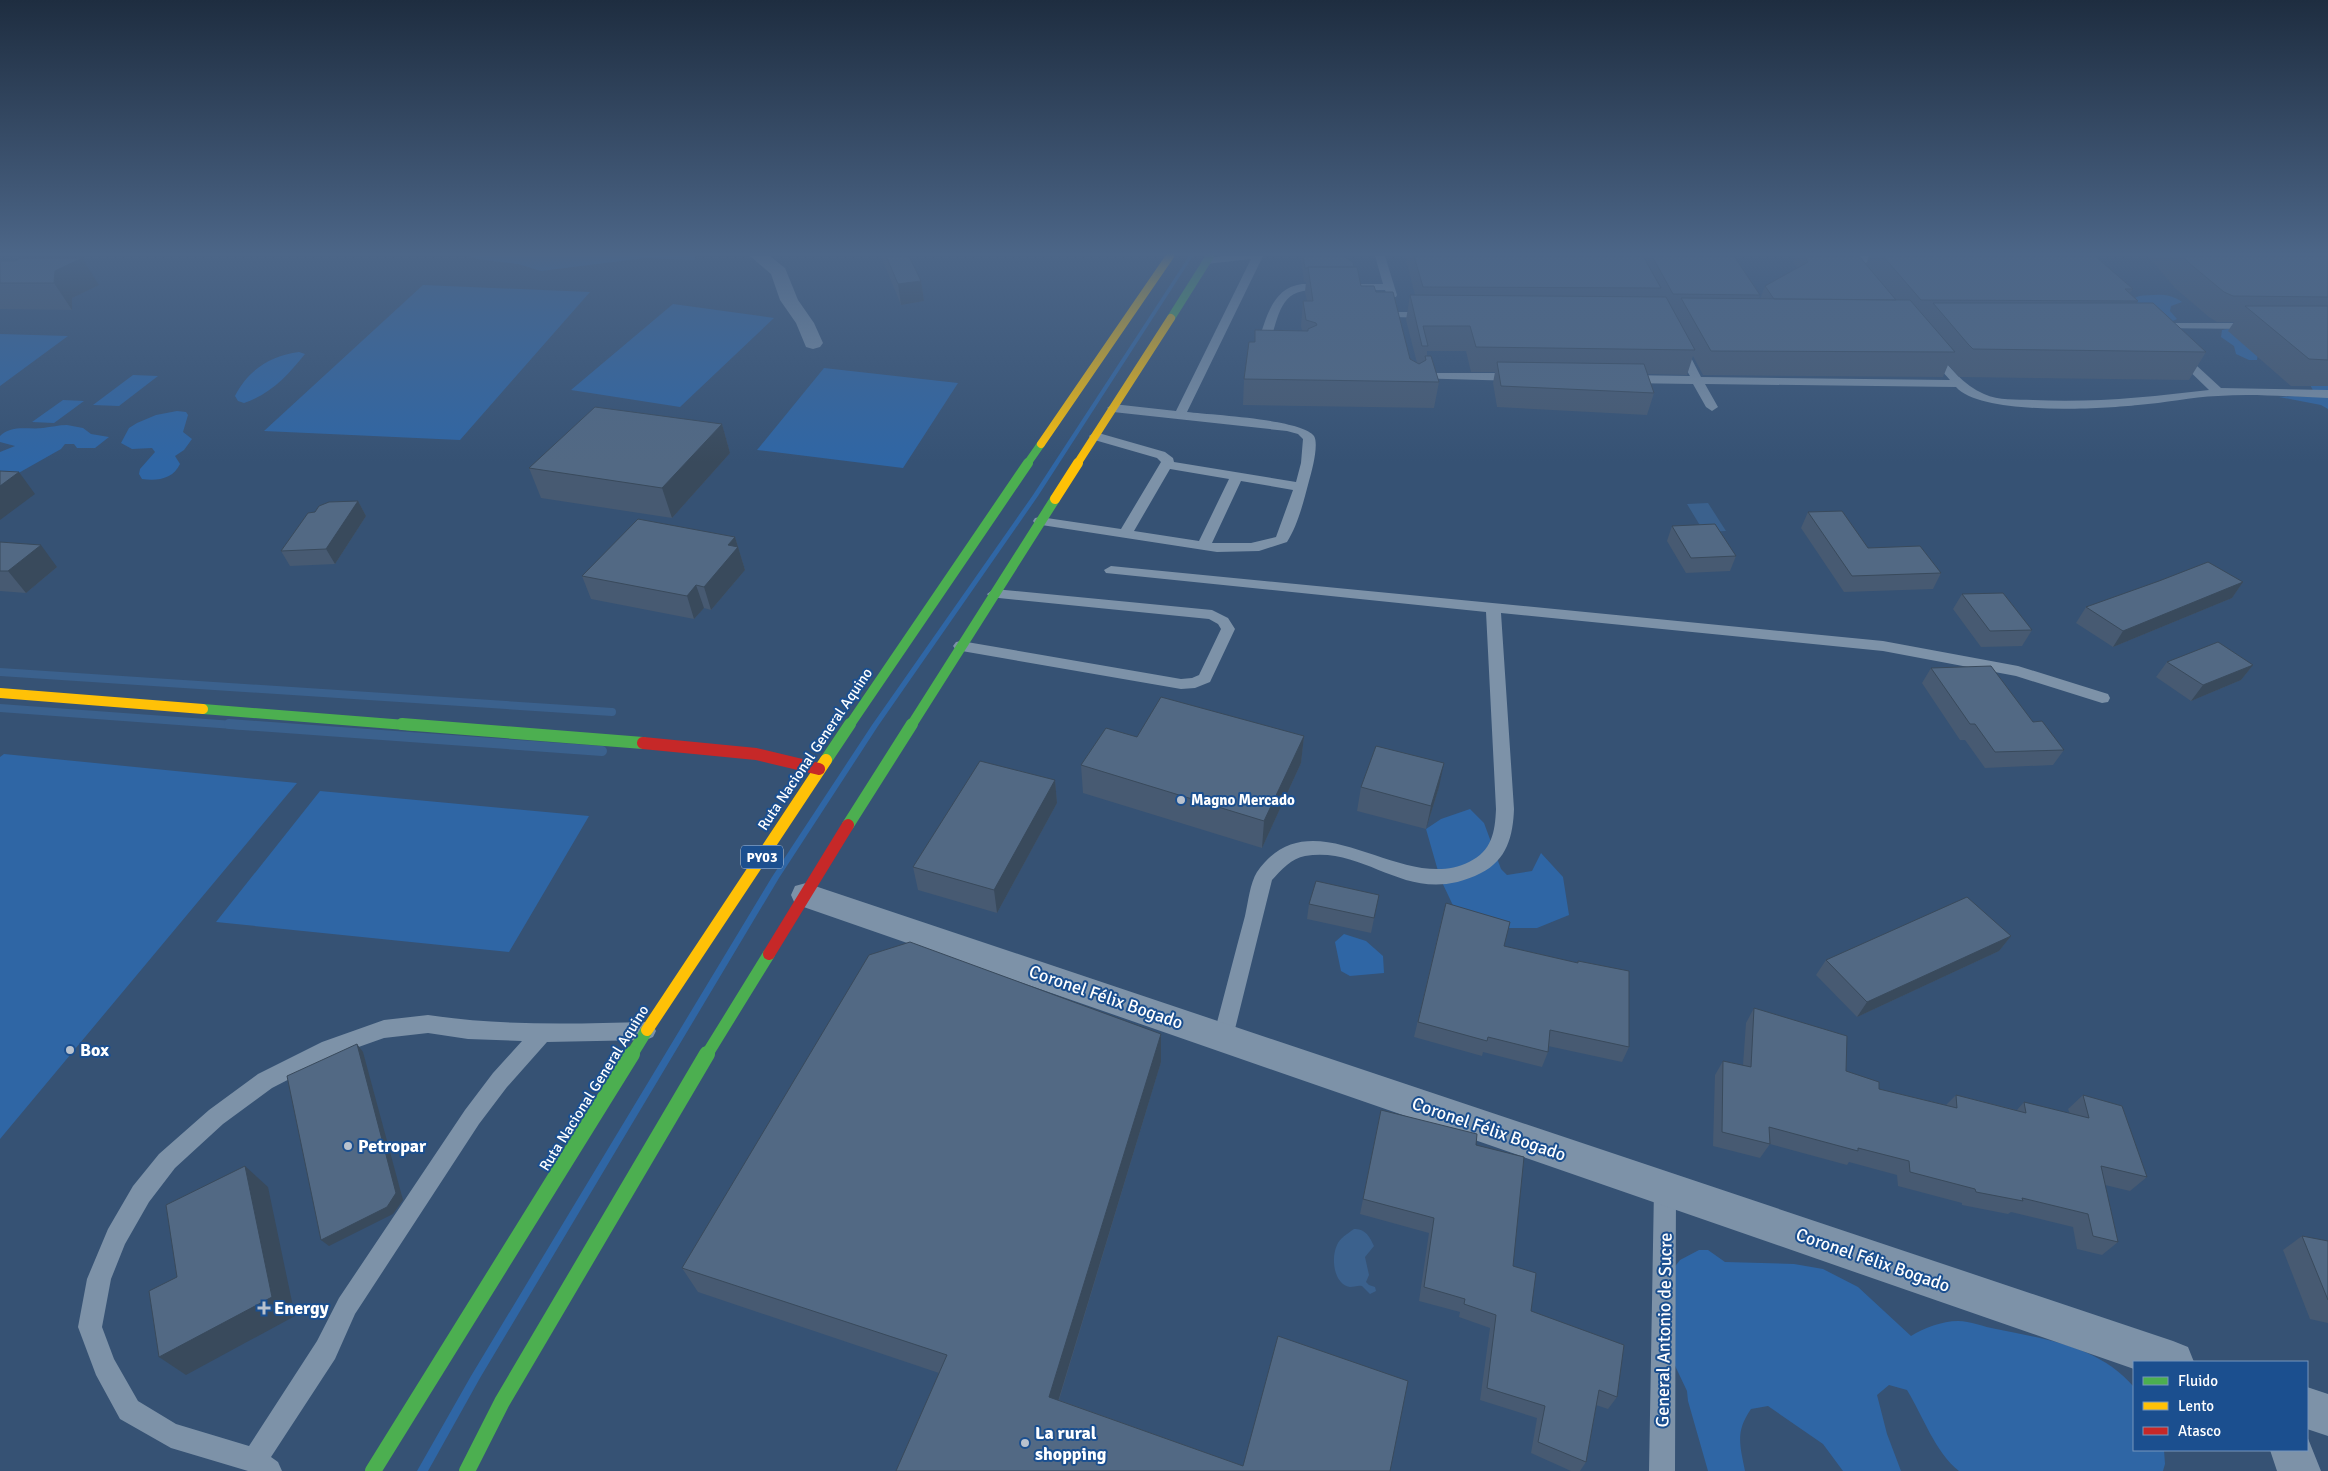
<svg xmlns="http://www.w3.org/2000/svg" width="2328" height="1471" font-family="Signika,sans-serif">
<style>
.green{fill:#2f66a5}
.water{fill:#3b618d}
.lines{fill:none;stroke-linecap:round;stroke-linejoin:round}
.stream-far1{stroke:#3b618d;stroke-width:8}
.stream{stroke:#3b618d;stroke-width:10}
.lane{fill:#7d92a8;fill-rule:evenodd}
.street{fill:#7d92a8;fill-rule:evenodd}
.fast-far3{stroke:#4caf50;stroke-width:8}
.fast-far2{stroke:#4caf50;stroke-width:10}
.fast-far1{stroke:#4caf50;stroke-width:12}
.fast{stroke:#4caf50;stroke-width:16}
.slow-far2{stroke:#ffc107;stroke-width:8}
.slow-far1{stroke:#ffc107;stroke-width:10}
.slow{stroke:#ffc107;stroke-width:12}
.jam{stroke:#c62828;stroke-width:12}
.wall{fill:#475a72}
.shaded-wall{fill:#394a5c}
.building{fill:#526984;stroke:#394a5c}
.poi-dot{fill:#b9c2ce;stroke:#1b4f8f;stroke-width:2}
.labels{text-anchor:middle;dominant-baseline:central;stroke-width:4;stroke-linejoin:round;paint-order:stroke}
.shield{fill:#1b4f8f;stroke:#bbcadd;stroke-width:1}
.shield-label{font-size:14px;font-weight:bold;fill:#fff}
.street-label{font-size:15px;fill:#fff;stroke:#1b4f8f}
.poi-label{font-size:15px;font-weight:bold;fill:#fff;stroke:#1b4f8f;text-anchor:start}
.near-street-label{font-size:18px;fill:#fff;stroke:#1b4f8f}
.near-poi-label{font-size:18px;font-weight:bold;fill:#fff;stroke:#1b4f8f;text-anchor:start}
</style>
<rect width="100%" height="100%" fill="#365274"/>
<!-- green -->
<path class="green" d="M 470,256 L 695,256 L 695,260 L 645,258 L 541,271 L 518,264 L 477,259 Z
M 1189,256 L 1193,256 L 1038,496 L 878,726 L 779,878 L 480,1378 L 428,1471 L 417,1471 L 471,1376 L 772,877 L 872,725 L 1033,495 Z
M 423,285 L 590,292 L 460,440 L 264,431 Z
M 2139,296 C 2154,295 2169,292 2182,302 L 2171,306 L 2170,311 L 2177,319 L 2168,323 L 2120,305 Z
M 673,304 L 774,318 L 680,407 L 571,390 Z
M 2233,328 L 2258,353 L 2257,360 L 2249,360 L 2236,354 L 2234,346 L 2221,337 L 2222,330 Z
M 0,334 L 68,336 L 0,386 Z
M 299,352 L 305,354 C 288,375 271,394 244,403 L 238,401 L 235,396 C 248,370 270,356 299,352 Z
M 824,368 L 958,383 L 903,468 L 757,450 Z
M 133,375 L 158,376 L 119,406 L 93,405 Z
M 2306,378 L 2328,379 L 2328,409 L 2321,405 L 2279,397 L 2295,396 L 2307,397 L 2314,392 Z
M 63,400 L 84,401 L 54,423 L 32,422 Z
M 177,411 L 186,412 L 188,415 L 183,432 L 192,439 L 184,450 L 175,456 L 180,464 C 173,479 158,481 142,479 L 139,474 L 140,469 L 155,452 L 152,448 L 132,449 L 121,443 L 129,428 L 137,423 L 156,415 Z
M 67,425 L 83,428 L 91,434 L 109,437 L 95,448 L 77,448 L 74,444 L 65,444 L 61,449 L 15,475 L 0,472 L 0,452 L 15,446 L 0,442 L 0,436 C 12,424 28,430 43,428 C 51,427 59,425 67,425 Z
M 4,754 L 297,783 L 0,1139 L 0,757 Z
M 320,791 L 589,816 L 509,952 L 216,922 Z
M 1470,809 L 1484,823 L 1501,869 L 1507,875 L 1532,871 L 1541,853 L 1563,877 L 1569,915 L 1537,928 L 1497,928 L 1458,916 L 1440,878 L 1426,829 L 1441,819 Z
M 1344,934 L 1366,941 L 1383,956 L 1384,973 L 1350,976 L 1341,971 L 1335,942 Z
M 1699,1250 L 1708,1250 L 1725,1262 L 1794,1264 L 1823,1269 L 1858,1287 L 1911,1336 C 1924,1328 1942,1321 1958,1321 C 1970,1321 1984,1327 1996,1329 C 2045,1339 2099,1346 2134,1387 L 2134,1450 L 2164,1450 L 2165,1464 L 2163,1471 L 1959,1471 C 1935,1452 1923,1416 1907,1390 L 1889,1385 L 1877,1395 L 1887,1434 L 1901,1471 L 1843,1471 L 1823,1444 L 1768,1406 L 1751,1409 C 1735,1432 1740,1445 1745,1471 L 1708,1471 L 1688,1401 L 1687,1391 L 1669,1353 L 1666,1278 L 1680,1260 Z"/>
<!-- water -->
<path class="water" d="M 1708,503 L 1726,531 L 1704,532 L 1687,504 Z
M 1354,1229 C 1365,1228 1370,1237 1374,1246 L 1365,1257 L 1369,1275 L 1366,1282 L 1369,1285 L 1375,1287 L 1376,1291 L 1370,1294 L 1362,1286 C 1358,1285 1354,1287 1350,1287 C 1333,1284 1331,1257 1337,1245 C 1340,1238 1347,1234 1354,1229 Z"/>
<g class="lines">
<!-- stream-far1 -->
<path class="stream-far1" d="M 0,672 L 612,712
M 0,708 L 247,726"/>
<!-- stream -->
<path class="stream" d="M 229,724 L 602,751"/>
<!-- lane -->
<path class="lane" d="M 1225,256 L 1263,256 L 1187,412 C 1211,415 1302,419 1314,436 C 1319,444 1312,471 1309,481 C 1304,500 1298,525 1287,542 L 1259,551 L 1217,552 L 1035,524 L 1033,521 L 1035,518 L 1040,517 L 1121,529 L 1161,462 L 1157,458 L 1091,439 L 1089,436 L 1095,432 L 1165,452 L 1173,458 L 1174,462 L 1296,482 L 1301,463 L 1303,439 L 1298,434 L 1287,431 L 1113,412 L 1107,408 L 1113,404 L 1176,411 L 1251,259 L 1206,264 L 1201,261 L 1206,258 ZM 1170,469 L 1229,479 L 1199,541 L 1134,531 ZM 1241,481 L 1293,490 L 1276,537 L 1251,543 L 1212,543 Z
M 1375,256 L 1385,256 L 1397,295 L 1396,297 L 1388,297 L 1385,290 L 1354,290 L 1349,287 L 1354,284 L 1383,284 Z
M 1834,256 L 1878,256 C 1868,267 1844,266 1834,256 Z
M 1302,284 L 1327,284 L 1332,287 C 1327,292 1320,290 1313,290 C 1280,290 1279,315 1270,342 L 1275,349 L 1273,351 L 1265,351 L 1258,342 C 1267,317 1272,288 1302,284 Z
M 1398,312 L 1428,312 L 1433,315 L 1428,318 L 1394,317 L 1394,313 Z
M 2157,323 L 2252,323 L 2258,326 L 2252,329 L 2153,328 L 2151,326 Z
M 1680,345 L 1686,348 L 1701,377 L 1950,380 L 1926,353 L 1932,350 L 1936,351 C 1950,367 1963,385 1984,394 C 1999,401 2016,399 2033,400 C 2092,403 2150,397 2209,390 L 2176,358 L 2174,356 L 2180,353 L 2184,354 L 2221,388 L 2328,390 L 2328,398 C 2292,397 2254,393 2218,396 C 2191,397 2165,403 2138,405 C 2100,409 1982,416 1956,387 L 1705,384 L 1718,407 L 1712,411 L 1706,407 L 1693,384 L 1626,383 L 1620,379 L 1626,375 L 1690,376 L 1674,348 Z
M 1416,373 L 1517,373 L 1523,377 L 1517,381 L 1412,378 L 1410,376 L 1412,374 Z
M 1111,566 L 1883,641 L 2018,666 L 2108,694 L 2110,698 L 2108,702 L 2102,703 L 2016,676 L 1883,651 L 1501,613 L 1514,809 C 1513,836 1507,860 1481,873 C 1408,910 1369,845 1305,856 C 1292,858 1281,870 1272,880 L 1233,1037 L 1230,1043 L 1223,1046 L 1216,1043 L 1213,1037 C 1224,997 1234,956 1245,916 C 1248,903 1250,883 1257,872 C 1313,792 1401,896 1469,862 C 1492,851 1495,832 1496,809 L 1486,612 L 1106,573 L 1104,570 Z
M 994,589 L 1212,610 L 1228,618 L 1235,629 L 1210,682 L 1195,688 L 1181,689 L 956,650 L 953,646 L 956,642 L 961,641 L 1181,679 L 1192,678 L 1199,675 L 1221,629 L 1218,624 L 1209,619 L 989,597 L 987,594 Z
M 428,1015 C 500,1026 573,1024 646,1022 L 653,1025 L 656,1031 L 653,1037 L 646,1040 L 547,1042 L 507,1087 L 479,1124 L 355,1314 L 335,1359 L 271,1457 L 278,1462 L 282,1471 L 248,1471 L 171,1448 L 120,1419 L 96,1375 L 78,1327 L 87,1279 L 108,1229 L 133,1186 L 159,1154 L 209,1110 L 258,1074 L 322,1042 L 384,1020 ZM 428,1033 L 468,1039 L 522,1041 L 493,1073 L 465,1110 L 339,1298 L 317,1341 L 249,1446 L 176,1424 L 138,1401 L 114,1359 L 102,1327 L 111,1279 L 125,1244 L 149,1202 L 175,1168 L 223,1124 L 272,1088 L 336,1055 L 384,1038 Z
M 1665,1178 L 1673,1182 L 1676,1189 L 1675,1471 L 1649,1471 L 1654,1189 L 1657,1182 Z"/>
<!-- street -->
<path class="street" d="M 750,256 L 770,256 L 785,268 L 798,300 L 814,323 L 823,343 L 820,347 L 813,349 L 806,347 L 796,323 L 780,300 L 771,274 Z
M 806,883 L 2173,1341 L 2188,1347 L 2194,1362 L 2134,1362 L 2134,1369 L 795,904 L 791,895 L 795,886 Z
M 2307,1387 L 2328,1394 L 2328,1436 L 2307,1429 Z
M 2307,1436 L 2321,1471 L 2277,1471 L 2270,1450 L 2307,1450 Z"/>
<!-- fast-far3 -->
<path class="fast-far3" d="M 1171,318 L 1210,256
M 1027,464 L 1041,444"/>
<!-- fast-far2 -->
<path class="fast-far2" d="M 203,709 L 418,726
M 849,726 L 1028,463
M 911,726 L 1055,499"/>
<!-- fast-far1 -->
<path class="fast-far1" d="M 402,724 L 643,743
M 826,760 L 850,724
M 848,825 L 912,724
M 631,1056 L 647,1030
M 706,1056 L 769,954"/>
<!-- fast -->
<path class="fast" d="M 373,1471 L 632,1054
M 467,1471 L 502,1402 L 707,1054"/>
<!-- slow-far2 -->
<path class="slow-far2" d="M 1041,444 L 1170,256
M 1077,464 L 1171,318"/>
<!-- slow-far1 -->
<path class="slow-far1" d="M 1055,499 L 1078,463
M 0,693 L 203,709"/>
<!-- slow -->
<path class="slow" d="M 647,1030 L 826,760"/>
<!-- jam -->
<path class="jam" d="M 643,743 L 756,754 L 819,769
M 769,954 L 848,825"/>
</g>
<!-- wall -->
<path class="wall" d="M 881,256 L 909,256 L 921,281 L 924,301 L 901,305 Z
M 1301,256 L 1343,256 L 1354,267 L 1361,286 L 1376,292 L 1410,359 L 1417,363 L 1406,320 L 1410,295 L 1415,295 L 1405,256 L 1643,256 L 1643,257 L 1643,256 L 1734,256 L 1760,295 L 1759,299 L 1760,299 L 1765,286 L 1797,268 L 1793,262 L 1796,256 L 1859,256 L 1866,264 L 1869,256 L 2095,256 L 2133,289 L 2130,293 L 2138,301 L 2137,303 L 2206,352 L 2189,380 L 1959,377 L 1948,365 L 1943,377 L 1703,375 L 1693,356 L 1687,375 L 1647,374 L 1654,393 L 1647,415 L 1497,407 L 1493,383 L 1495,372 L 1471,372 L 1466,351 L 1427,351 L 1427,356 L 1439,382 L 1434,408 L 1243,405 L 1244,379 L 1255,342 L 1302,331 L 1301,326 L 1303,301 L 1307,301 L 1305,292 L 1306,282 L 1304,282 L 1301,260 Z
M 2148,256 L 2328,256 L 2328,386 L 2291,386 L 2228,331 L 2234,322 L 2217,322 L 2209,317 L 2175,288 Z
M 0,261 L 99,285 L 72,298 L 72,310 L 0,309 Z
M 722,424 L 730,453 L 672,518 L 541,498 L 529,468 Z
M 358,501 L 366,516 L 335,564 L 290,566 L 281,551 L 315,512 Z
M 1808,512 L 1868,548 L 1941,573 L 1933,589 L 1844,592 L 1801,528 Z
M 1672,526 L 1736,556 L 1730,571 L 1686,573 L 1667,541 Z
M 735,537 L 745,570 L 711,610 L 704,608 L 694,619 L 591,599 L 582,576 Z
M 0,542 L 57,567 L 26,593 L 0,591 Z
M 2243,582 L 2232,598 L 2113,647 L 2076,623 L 2086,607 Z
M 1962,594 L 2032,630 L 2022,646 L 1981,647 L 1953,609 Z
M 2167,662 L 2253,665 L 2241,680 L 2191,701 L 2156,677 Z
M 1931,668 L 2033,722 L 2064,750 L 2053,765 L 1985,768 L 1965,740 L 1960,740 L 1922,683 Z
M 1304,736 L 1301,763 L 1262,848 L 1083,793 L 1081,765 L 1137,737 Z
M 1055,780 L 1057,803 L 997,913 L 918,890 L 913,867 Z
M 1361,787 L 1439,787 L 1426,829 L 1357,811 Z
M 1379,895 L 1371,933 L 1307,919 L 1309,904 Z
M 1442,918 L 1504,946 L 1577,963 L 1578,961 L 1629,1047 L 1622,1062 L 1548,1046 L 1548,1052 L 1542,1067 L 1483,1052 L 1482,1056 L 1414,1037 Z
M 2011,936 L 1999,951 L 1857,1017 L 1816,975 L 1826,960 Z
M 1754,1008 L 1846,1071 L 1879,1089 L 1946,1105 L 1956,1095 L 2017,1110 L 2024,1102 L 2070,1114 L 2068,1109 L 2083,1095 L 2147,1177 L 2130,1191 L 2105,1185 L 2118,1242 L 2102,1255 L 2077,1249 L 2073,1227 L 2011,1212 L 2008,1214 L 1962,1205 L 1962,1203 L 1898,1186 L 1897,1175 L 1849,1162 L 1847,1165 L 1770,1144 L 1760,1158 L 1713,1146 L 1715,1075 L 1723,1061 L 1743,1065 L 1746,1023 Z
M 1161,1034 L 1161,1062 L 1059,1400 L 1243,1466 L 1390,1471 L 896,1471 L 939,1373 L 698,1292 L 682,1268 Z
M 1381,1110 L 1476,1145 L 1513,1266 L 1531,1311 L 1617,1397 L 1608,1409 L 1596,1405 L 1586,1462 L 1580,1471 L 1571,1471 L 1531,1453 L 1537,1418 L 1480,1400 L 1490,1328 L 1459,1317 L 1460,1312 L 1419,1301 L 1429,1233 L 1360,1214 Z
M 2302,1236 L 2328,1241 L 2328,1323 L 2310,1319 L 2283,1250 Z"/>
<!-- shaded-wall -->
<path class="shaded-wall" d="M 82,258 L 99,285 L 72,298 L 72,310 L 54,283 L 55,271 Z
M 921,281 L 924,301 L 901,305 L 898,284 Z
M 722,424 L 730,453 L 672,518 L 662,488 Z
M 19,472 L 35,494 L 0,520 L 0,486 Z
M 358,501 L 366,516 L 335,564 L 326,549 Z
M 735,537 L 745,570 L 711,610 L 704,587 L 728,545 Z
M 41,545 L 57,567 L 26,593 L 8,571 Z
M 2243,582 L 2232,598 L 2113,647 L 2123,631 Z
M 696,585 L 704,608 L 694,619 L 687,596 Z
M 2253,665 L 2241,680 L 2191,701 L 2203,685 Z
M 1304,736 L 1301,763 L 1262,848 L 1264,821 Z
M 1444,763 L 1439,787 L 1426,829 L 1431,806 Z
M 1055,780 L 1057,803 L 997,913 L 994,890 Z
M 2011,936 L 1999,951 L 1857,1017 L 1867,1002 Z
M 1161,1034 L 1161,1062 L 1053,1418 L 1049,1397 Z
M 357,1044 L 363,1052 L 403,1200 L 393,1214 L 329,1246 L 321,1240 Z
M 245,1166 L 268,1187 L 295,1316 L 186,1375 L 159,1357 Z"/>
<!-- building -->
<path class="building" d="M 886,256 L 909,256 L 921,281 L 898,284 Z
M 1303,256 L 1343,256 L 1353,262 L 1354,267 L 1308,267 L 1308,268 L 1305,268 Z
M 1414,256 L 1643,256 L 1661,288 L 1423,287 Z
M 1652,256 L 1734,256 L 1760,295 L 1673,294 Z
M 1804,256 L 1859,256 L 1896,300 L 1774,299 L 1765,286 L 1808,262 Z
M 1883,256 L 2095,256 L 2133,289 L 2125,289 L 2138,301 L 1921,300 Z
M 2183,256 L 2328,256 L 2328,297 L 2233,296 L 2224,292 L 2189,263 Z
M 21,258 L 82,258 L 55,271 L 54,283 L 0,283 L 0,261 L 15,261 Z
M 1308,267 L 1357,267 L 1361,286 L 1374,286 L 1376,292 L 1393,292 L 1410,359 L 1419,364 L 1426,360 L 1425,356 L 1431,356 L 1439,382 L 1244,379 L 1249,342 L 1255,342 L 1255,330 L 1308,331 L 1308,329 L 1317,325 L 1316,323 L 1306,320 L 1303,301 L 1313,301 Z
M 1410,295 L 1666,297 L 1695,350 L 1476,347 L 1470,326 L 1423,326 L 1428,346 L 1422,346 Z
M 1681,298 L 1910,300 L 1955,352 L 1711,351 Z
M 1933,303 L 2153,303 L 2206,352 L 1973,349 L 1968,344 Z
M 2245,306 L 2328,306 L 2328,360 L 2309,359 Z
M 1497,362 L 1644,364 L 1654,393 L 1501,386 Z
M 595,407 L 722,424 L 662,488 L 529,468 Z
M 0,471 L 19,472 L 0,486 Z
M 358,501 L 326,549 L 281,551 L 308,513 L 315,512 L 319,506 L 329,502 Z
M 1842,511 L 1868,548 L 1920,546 L 1941,573 L 1852,576 L 1808,512 Z
M 638,519 L 735,537 L 728,545 L 738,547 L 704,587 L 696,585 L 687,596 L 582,576 Z
M 1715,524 L 1736,556 L 1691,558 L 1672,526 Z
M 0,542 L 41,545 L 8,571 L 0,571 Z
M 2208,562 L 2243,582 L 2123,631 L 2086,607 L 2159,581 Z
M 2003,593 L 2032,630 L 1990,631 L 1962,594 Z
M 2218,642 L 2253,665 L 2203,685 L 2167,662 Z
M 1991,666 L 2033,722 L 2042,721 L 2064,750 L 1995,752 L 1975,724 L 1970,724 L 1931,668 Z
M 1161,697 L 1304,736 L 1264,821 L 1081,765 L 1106,728 L 1137,737 Z
M 1376,746 L 1444,763 L 1431,806 L 1361,787 Z
M 980,761 L 1055,780 L 994,890 L 913,867 Z
M 1316,881 L 1379,895 L 1374,918 L 1309,904 Z
M 1967,897 L 2011,936 L 1867,1002 L 1826,960 Z
M 1446,903 L 1510,922 L 1504,946 L 1578,963 L 1578,961 L 1629,971 L 1629,1047 L 1550,1030 L 1548,1052 L 1488,1037 L 1487,1041 L 1418,1022 Z
M 910,942 L 1161,1034 L 1049,1397 L 1243,1466 L 1278,1336 L 1408,1381 L 1390,1471 L 896,1471 L 947,1355 L 682,1268 L 869,955 Z
M 1754,1008 L 1847,1036 L 1846,1071 L 1879,1082 L 1879,1089 L 1957,1108 L 1956,1095 L 2026,1113 L 2024,1102 L 2089,1118 L 2083,1095 L 2122,1106 L 2147,1177 L 2101,1166 L 2118,1242 L 2093,1236 L 2088,1214 L 2022,1198 L 2023,1201 L 1976,1192 L 1975,1189 L 1910,1172 L 1909,1161 L 1858,1148 L 1858,1151 L 1769,1127 L 1770,1144 L 1722,1132 L 1723,1061 L 1751,1067 Z
M 357,1044 L 396,1193 L 387,1207 L 321,1240 L 287,1076 Z
M 1381,1110 L 1477,1134 L 1476,1145 L 1524,1157 L 1513,1266 L 1536,1273 L 1531,1311 L 1624,1345 L 1617,1397 L 1599,1390 L 1586,1462 L 1538,1442 L 1545,1406 L 1487,1388 L 1496,1315 L 1464,1304 L 1465,1299 L 1424,1287 L 1434,1218 L 1363,1199 Z
M 245,1166 L 272,1297 L 159,1357 L 149,1291 L 177,1277 L 166,1205 Z
M 2302,1236 L 2328,1241 L 2328,1300 Z"/>
<!-- sky -->
<linearGradient id="sky" x2="0" y2="1"><stop stop-color="#1e2d40"/><stop offset="0.55" stop-color="#4c6688"/><stop offset="1" stop-color="#4c6688" stop-opacity="0"/></linearGradient>
<rect width="2328" height="462" fill="url(#sky)"/>
<!-- markers -->
<g class="poi-dot">
<circle cx="1181" cy="800" r="5"/>
<circle cx="70" cy="1050" r="5"/>
<circle cx="348" cy="1146" r="5"/>
<path d="M261.5 1300.5h5v5h5v5h-5v5h-5v-5h-5v-5h5z"/>
<circle cx="1025" cy="1443" r="5"/>
</g>
<g class="labels">
<!-- shield labels -->
<rect class="shield" x="741" y="845.5" width="42" height="23" rx="4"/>
<g class="shield-label">
<text x="762" y="857">PY03</text>
</g>
<!-- street labels -->
<g class="street-label">
<text transform="translate(815 749) rotate(-56)">Ruta Nacional General Aquino</text>
<text transform="translate(594 1088) rotate(-58)">Ruta Nacional General Aquino</text>
</g>
<!-- poi labels -->
<g class="poi-label">
<text x="1191" y="800">Magno Mercado</text>
</g>
<!-- near-street labels -->
<g class="near-street-label">
<text transform="translate(1106 997) rotate(19)">Coronel Félix Bogado</text>
<text transform="translate(1489 1129) rotate(19)">Coronel Félix Bogado</text>
<text transform="translate(1873 1260) rotate(19)">Coronel Félix Bogado</text>
<text transform="translate(1664 1330) rotate(-89)">General Antonio de Sucre</text>
</g>
<!-- near-poi labels -->
<g class="near-poi-label">
<text x="80" y="1050">Box</text>
<text x="358" y="1146">Petropar</text>
<text x="274" y="1308">Energy</text>
<text x="1035" y="1433">La rural<tspan x="1035" dy="21">shopping</tspan></text>
</g>
</g>
<!-- legend -->
<rect x="2133" y="1361" width="175" height="90" fill="#1b4f8f" stroke="#7695bc"/>
<rect x="2143" y="1377" width="25" height="8" fill="#4caf50" stroke="#7695bc"/>
<text x="2178" y="1386" font-size="15" fill="#ffffff">Fluido</text>
<rect x="2143" y="1402" width="25" height="8" fill="#ffc107" stroke="#7695bc"/>
<text x="2178" y="1411" font-size="15" fill="#ffffff">Lento</text>
<rect x="2143" y="1427" width="25" height="8" fill="#c62828" stroke="#7695bc"/>
<text x="2178" y="1436" font-size="15" fill="#ffffff">Atasco</text>
</svg>
